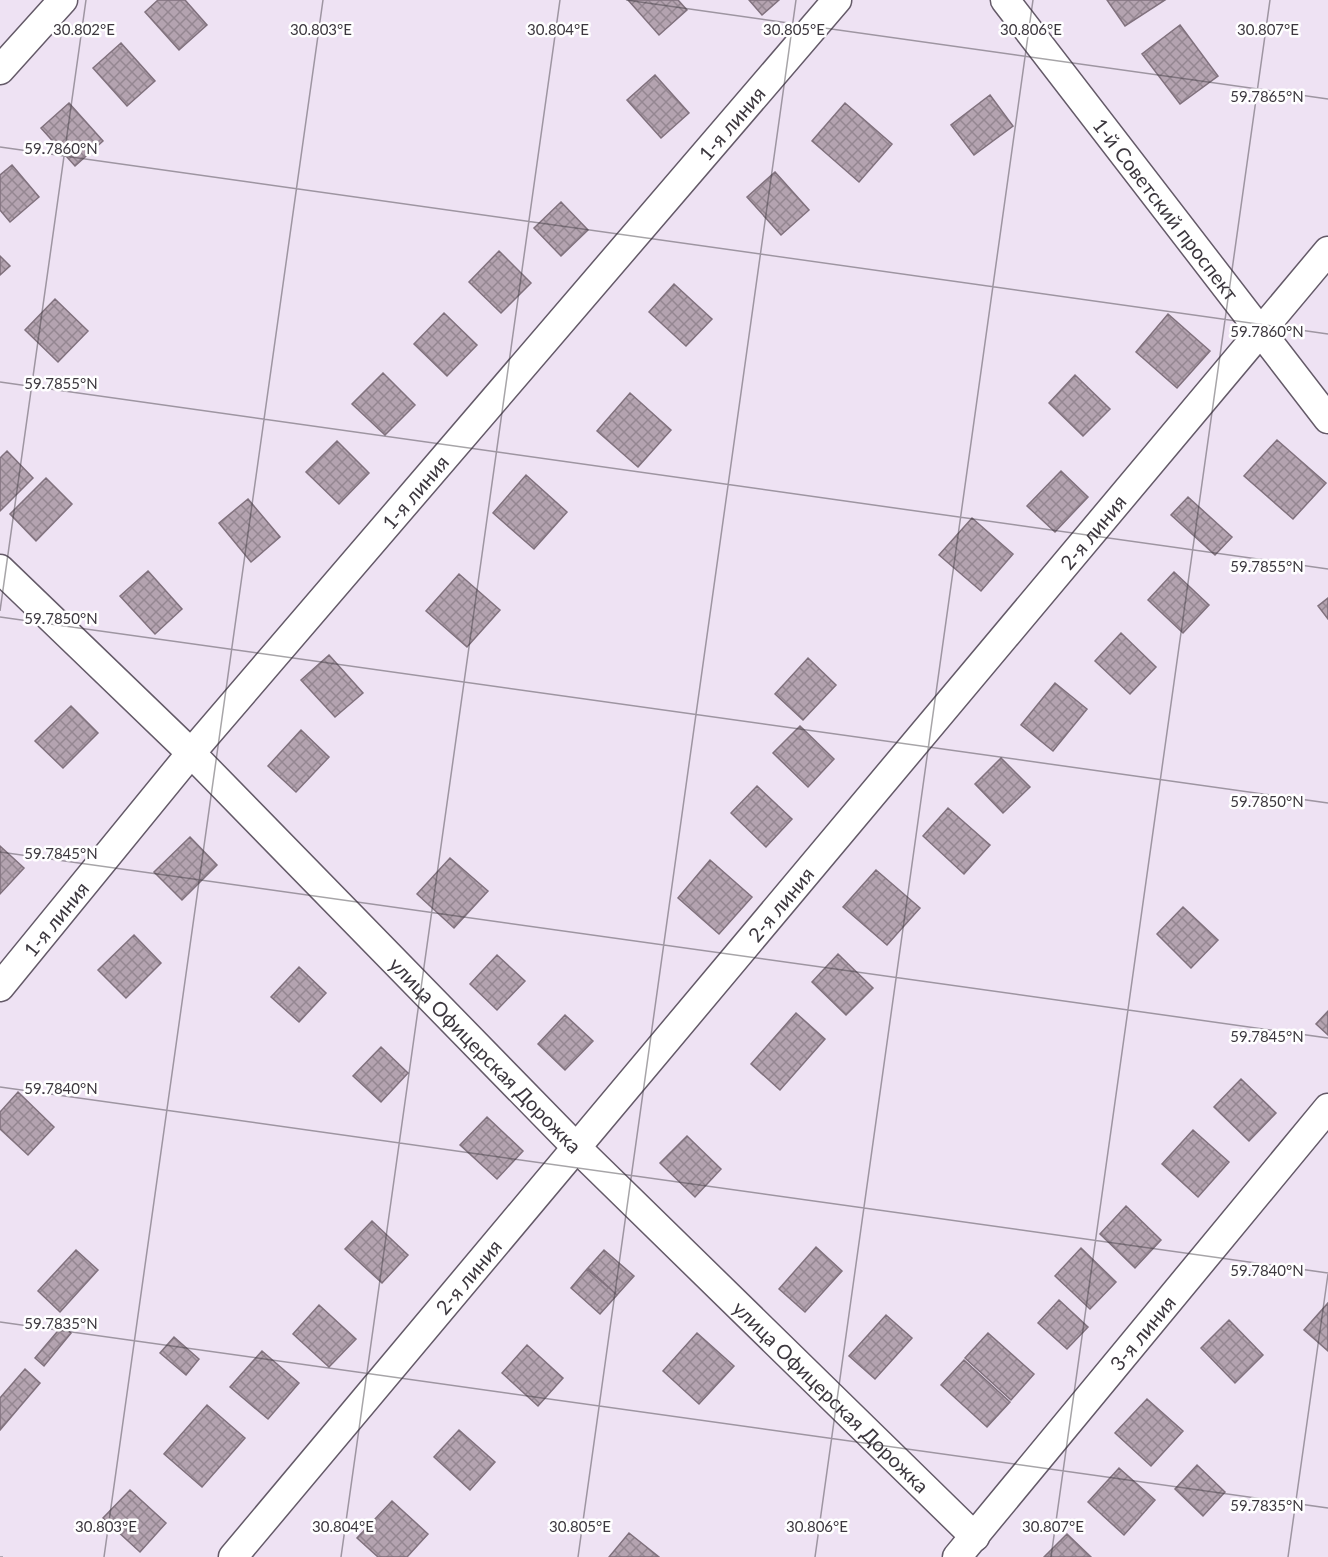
<svg xmlns="http://www.w3.org/2000/svg" width="1328" height="1557" font-family="Lato,sans-serif">
<style>
.building{fill:url(#building-cross-hatch);stroke:#80717d;stroke-width:1.5}
.lines{fill:none;stroke-linecap:round;stroke-linejoin:round}
.street-casing{stroke:#645a68;stroke-width:31}
.street{stroke:#fff;stroke-width:28}
.ticks{fill:none;stroke:#3c373e;stroke-width:1.5;stroke-opacity:0.45}
.labels{text-anchor:middle;dominant-baseline:central;stroke-width:5;stroke-linejoin:round;paint-order:stroke}
.street-label{font-size:20px;fill:#3c373e;stroke:#fff}
.ticks-label{font-size:15px;text-anchor:middle;fill:#3c373e;stroke:#fff;stroke-width:5;stroke-linejoin:round;paint-order:stroke}
</style>
<defs>
<pattern id="building-cross-hatch" width="8" height="8" patternUnits="userSpaceOnUse" patternTransform="scale(1.5)"><rect width="8" height="8" fill="#b4a3b0"/><path d="M0 0l8 8M0 8l8-8" fill="none" stroke="#948691"/></pattern>
</defs>
<rect width="100%" height="100%" fill="#eee2f3"/>
<!-- building -->
<path class="building" d="M 158,0 L 185,0 L 207,25 L 179,50 L 145,12 Z
M 628,0 L 678,0 L 687,10 L 659,35 Z
M 749,0 L 779,0 L 762,15 Z
M 1107,0 L 1165,0 L 1125,26 Z
M 1180,25 L 1218,76 L 1180,104 L 1142,54 Z
M 121,43 L 155,81 L 127,106 L 93,68 Z
M 655,75 L 689,113 L 661,138 L 627,100 Z
M 990,95 L 1013,126 L 974,155 L 951,125 Z
M 69,103 L 103,141 L 75,166 L 41,128 Z
M 845,103 L 892,144 L 859,182 L 812,141 Z
M 12,165 L 39,197 L 10,222 L 0,210 L 0,175 Z
M 775,172 L 809,210 L 781,235 L 747,197 Z
M 561,202 L 588,230 L 561,256 L 534,228 Z
M 499,251 L 531,283 L 501,313 L 469,282 Z
M 0,256 L 10,266 L 0,275 Z
M 674,284 L 712,319 L 686,346 L 649,312 Z
M 55,299 L 88,331 L 58,362 L 25,330 Z
M 444,313 L 477,345 L 447,376 L 414,344 Z
M 1168,314 L 1210,351 L 1177,388 L 1136,352 Z
M 383,373 L 415,405 L 385,435 L 352,404 Z
M 1075,375 L 1110,409 L 1083,436 L 1049,403 Z
M 630,393 L 671,430 L 638,467 L 597,431 Z
M 1277,440 L 1326,483 L 1293,519 L 1244,476 Z
M 337,441 L 369,473 L 339,504 L 306,472 Z
M 7,451 L 33,478 L 0,511 L 0,458 Z
M 1061,471 L 1088,497 L 1055,532 L 1027,506 Z
M 526,475 L 567,512 L 534,549 L 493,513 Z
M 46,478 L 72,504 L 36,541 L 10,514 Z
M 1188,497 L 1232,537 L 1215,555 L 1171,515 Z
M 248,499 L 280,537 L 251,562 L 219,523 Z
M 972,518 L 1013,554 L 981,591 L 939,555 Z
M 148,571 L 182,609 L 155,634 L 120,596 Z
M 1174,572 L 1209,605 L 1183,633 L 1148,600 Z
M 459,574 L 500,610 L 467,647 L 426,611 Z
M 1328,598 L 1328,619 L 1318,606 Z
M 1121,633 L 1156,667 L 1130,694 L 1095,661 Z
M 329,655 L 363,693 L 335,717 L 301,680 Z
M 808,658 L 836,685 L 803,720 L 775,694 Z
M 1055,683 L 1087,709 L 1053,751 L 1021,725 Z
M 71,706 L 98,733 L 63,768 L 35,741 Z
M 800,726 L 834,759 L 808,787 L 773,753 Z
M 301,730 L 329,757 L 296,792 L 268,766 Z
M 1001,758 L 1030,787 L 1003,813 L 975,784 Z
M 757,786 L 792,819 L 766,847 L 731,813 Z
M 948,808 L 990,845 L 964,874 L 923,836 Z
M 190,837 L 217,865 L 182,900 L 154,872 Z
M 0,846 L 24,868 L 0,894 Z
M 450,858 L 488,891 L 454,928 L 417,894 Z
M 710,860 L 752,897 L 719,934 L 678,898 Z
M 876,870 L 920,908 L 887,945 L 843,907 Z
M 1183,907 L 1218,940 L 1191,968 L 1157,934 Z
M 134,935 L 161,963 L 126,998 L 98,970 Z
M 838,954 L 873,988 L 846,1015 L 812,982 Z
M 497,955 L 525,981 L 497,1010 L 470,984 Z
M 299,967 L 326,993 L 299,1022 L 271,997 Z
M 1328,1011 L 1328,1035 L 1316,1024 Z
M 796,1013 L 825,1039 L 780,1090 L 751,1064 Z
M 565,1015 L 593,1041 L 565,1070 L 538,1044 Z
M 381,1047 L 408,1073 L 381,1102 L 353,1076 Z
M 1241,1079 L 1276,1113 L 1249,1141 L 1214,1107 Z
M 18,1092 L 54,1127 L 28,1155 L 0,1129 L 0,1112 Z
M 487,1117 L 523,1151 L 497,1179 L 460,1145 Z
M 1193,1130 L 1229,1162 L 1198,1197 L 1162,1164 Z
M 687,1136 L 721,1169 L 695,1197 L 660,1163 Z
M 1126,1206 L 1161,1240 L 1135,1268 L 1100,1234 Z
M 372,1221 L 408,1255 L 382,1283 L 345,1249 Z
M 816,1247 L 842,1271 L 805,1312 L 779,1289 Z
M 1081,1248 L 1116,1282 L 1090,1309 L 1055,1276 Z
M 76,1250 L 98,1270 L 60,1312 L 38,1291 Z
M 604,1250 L 634,1276 L 617,1295 L 588,1268 Z
M 587,1269 L 617,1295 L 600,1314 L 571,1288 Z
M 1059,1300 L 1088,1327 L 1067,1349 L 1038,1323 Z
M 1328,1303 L 1328,1351 L 1304,1330 Z
M 319,1305 L 356,1339 L 329,1367 L 293,1334 Z
M 886,1315 L 912,1338 L 875,1379 L 849,1356 Z
M 1229,1320 L 1263,1355 L 1235,1383 L 1201,1348 Z
M 62,1326 L 71,1333 L 44,1366 L 35,1358 Z
M 697,1333 L 734,1366 L 699,1404 L 663,1371 Z
M 988,1333 L 1034,1374 L 1011,1400 L 965,1358 Z
M 174,1337 L 199,1359 L 186,1375 L 160,1353 Z
M 527,1345 L 563,1378 L 538,1406 L 502,1373 Z
M 262,1351 L 299,1383 L 268,1419 L 230,1387 Z
M 964,1360 L 1010,1402 L 987,1427 L 941,1385 Z
M 25,1369 L 40,1383 L 0,1430 L 0,1398 Z
M 1147,1399 L 1183,1431 L 1151,1466 L 1115,1433 Z
M 207,1405 L 245,1438 L 202,1487 L 164,1454 Z
M 459,1430 L 495,1462 L 470,1490 L 434,1457 Z
M 1197,1465 L 1225,1492 L 1203,1516 L 1175,1489 Z
M 1119,1468 L 1155,1500 L 1124,1535 L 1088,1502 Z
M 130,1490 L 166,1523 L 140,1552 L 103,1518 Z
M 392,1501 L 428,1534 L 407,1557 L 378,1557 L 357,1538 Z
M 629,1533 L 659,1557 L 609,1557 Z
M 1067,1534 L 1091,1557 L 1044,1557 Z"/>
<g class="lines">
<!-- street casing -->
<g class="street-casing">
<g id="street">
<path id="s1" d="M 1005,0 L 1328,419"/>
<path d="M 0,70 L 63,0"/>
<path id="s2" d="M 0,569 L 191,753 L 576,1147 L 975,1537"/>
<path id="s3" d="M 0,987 L 191,753 L 837,0"/>
<path id="s4" d="M 233,1557 L 1328,251"/>
<path id="s5" d="M 957,1557 L 1328,1108"/>
</g>
</g>
<!-- street -->
<use href="#street" class="street"/>
</g>
<!-- ticks -->
<path class="ticks" d="M 626,0 L 1328,99M 0,147 L 1328,334M 0,382 L 1328,569M 0,611 L 86,0M 0,617 L 1328,803M 0,852 L 1328,1038M 0,1087 L 1328,1273M 0,1322 L 1328,1508M 0,1557 L 3,1557M 104,1557 L 323,0M 341,1557 L 560,0M 578,1557 L 796,0M 815,1557 L 1033,0M 1051,1557 L 1270,0M 1288,1557 L 1328,1274"/>
<g class="labels">
<!-- street labels -->
<g class="street-label">
<text stroke="none"><textPath href="#s3" startOffset="1132">1-я линия</textPath></text>
<text stroke="none"><textPath href="#s1" startOffset="264">1-й Советский проспект</textPath></text>
<text stroke="none"><textPath href="#s3" startOffset="646">1-я линия</textPath></text>
<text stroke="none"><textPath href="#s4" startOffset="1338">2-я линия</textPath></text>
<text stroke="none"><textPath href="#s4" startOffset="852">2-я линия</textPath></text>
<text stroke="none"><textPath href="#s3" startOffset="88">1-я линия</textPath></text>
<text stroke="none"><textPath href="#s2" startOffset="687">улица Офицерская Дорожка</textPath></text>
<text stroke="none"><textPath href="#s4" startOffset="366">2-я линия</textPath></text>
<text stroke="none"><textPath href="#s5" startOffset="291">3-я линия</textPath></text>
<text stroke="none"><textPath href="#s2" startOffset="1173">улица Офицерская Дорожка</textPath></text>
</g>
</g>
<g class="ticks-label">
<text x="84" y="35">30.802°E</text>
<text x="321" y="35">30.803°E</text>
<text x="558" y="35">30.804°E</text>
<text x="794" y="35">30.805°E</text>
<text x="1031" y="35">30.806°E</text>
<text x="1268" y="35">30.807°E</text>
<text x="1267" y="102">59.7865°N</text>
<text x="61" y="154">59.7860°N</text>
<text x="1267" y="337">59.7860°N</text>
<text x="61" y="389">59.7855°N</text>
<text x="1267" y="572">59.7855°N</text>
<text x="61" y="624">59.7850°N</text>
<text x="1267" y="807">59.7850°N</text>
<text x="61" y="859">59.7845°N</text>
<text x="1267" y="1042">59.7845°N</text>
<text x="61" y="1094">59.7840°N</text>
<text x="1267" y="1276">59.7840°N</text>
<text x="61" y="1329">59.7835°N</text>
<text x="1267" y="1511">59.7835°N</text>
<text x="106" y="1532">30.803°E</text>
<text x="343" y="1532">30.804°E</text>
<text x="580" y="1532">30.805°E</text>
<text x="817" y="1532">30.806°E</text>
<text x="1053" y="1532">30.807°E</text>
</g>
</svg>
